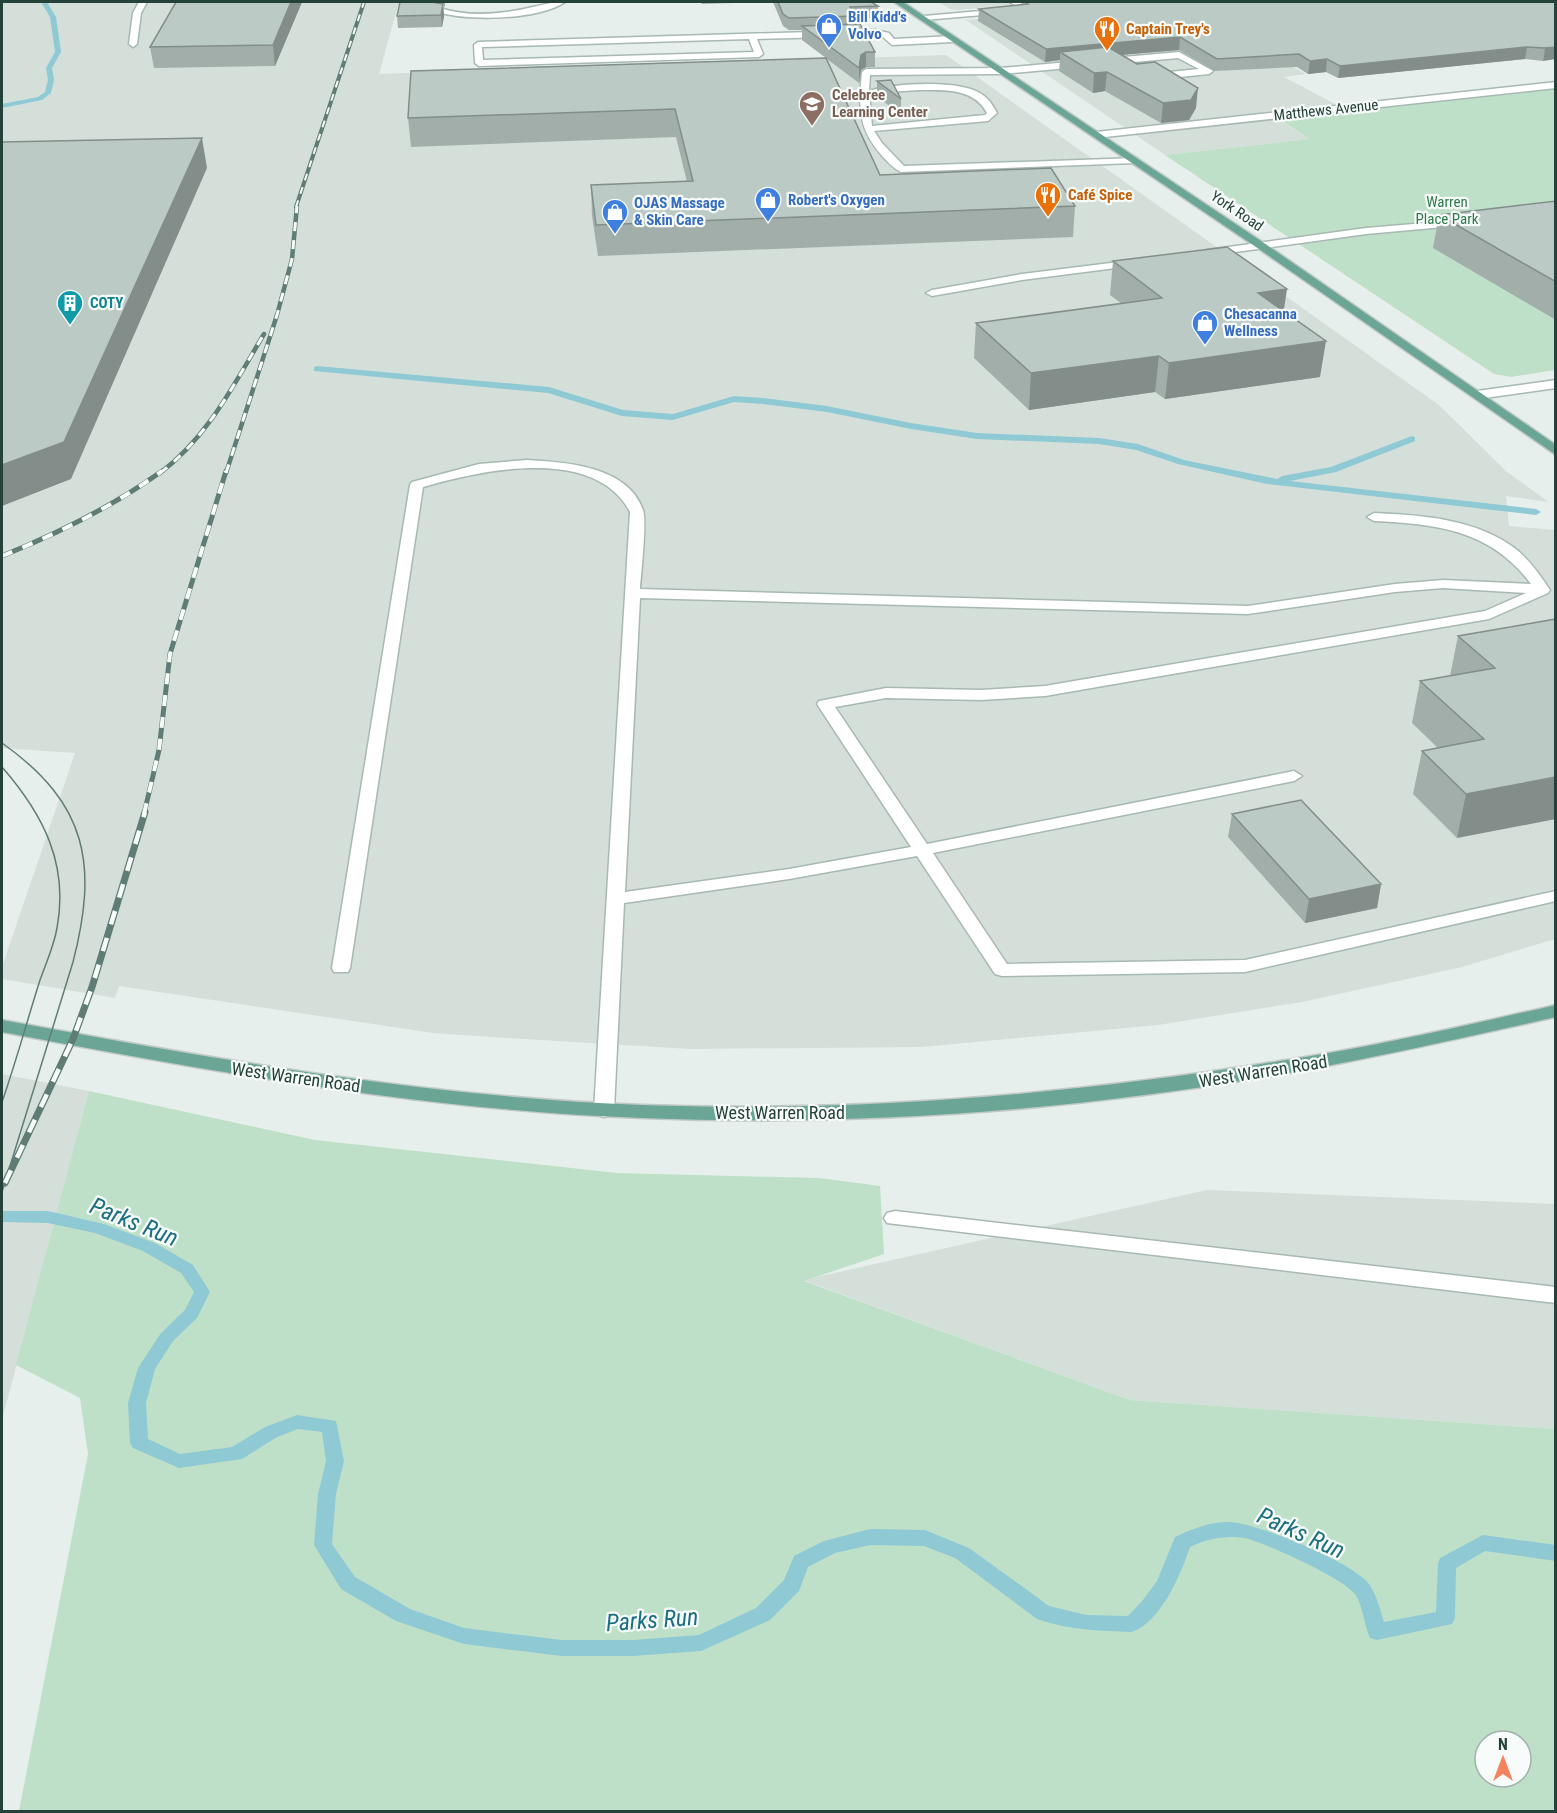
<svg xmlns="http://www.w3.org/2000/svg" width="1557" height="1813" font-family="'Roboto Condensed',sans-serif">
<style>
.built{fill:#d4dfda}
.green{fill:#bfe0c8;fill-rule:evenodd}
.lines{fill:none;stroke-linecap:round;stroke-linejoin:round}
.stream{fill:#8ec9d4;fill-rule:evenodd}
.service-casing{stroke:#a8b8b2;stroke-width:3}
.minor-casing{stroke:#a8b8b2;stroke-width:3}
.primary-casing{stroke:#c2cac8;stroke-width:3}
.service{fill:#fff;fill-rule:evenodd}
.minor{fill:#fff;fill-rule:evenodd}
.primary{fill:#6aa596;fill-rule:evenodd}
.tram{stroke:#5f7d75;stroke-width:1.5}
.rail-far3-casing{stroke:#5f7d75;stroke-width:4}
.rail-far2-casing{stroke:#5f7d75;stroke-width:4.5}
.rail-far1-casing{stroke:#5f7d75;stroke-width:5}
.rail-casing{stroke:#5f7d75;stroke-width:7}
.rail-far3{stroke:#f7fbf9;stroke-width:2;stroke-dasharray:7;stroke-linecap:butt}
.rail-far2{stroke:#f7fbf9;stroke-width:3;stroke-dasharray:9;stroke-linecap:butt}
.rail-far1{stroke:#f7fbf9;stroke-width:4;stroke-dasharray:11;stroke-linecap:butt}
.rail{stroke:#f7fbf9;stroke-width:4.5;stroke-dasharray:14;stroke-linecap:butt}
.wall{fill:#a1aea9}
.shaded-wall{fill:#838d89}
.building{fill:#bbcac4;stroke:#838d89;stroke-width:1.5}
.labels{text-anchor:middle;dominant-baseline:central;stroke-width:4.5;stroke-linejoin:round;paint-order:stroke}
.far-shop-label{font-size:15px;font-weight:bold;fill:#366cbe;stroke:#f7fbf9;text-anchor:start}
.far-food-label{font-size:15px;font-weight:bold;fill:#c56008;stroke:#f7fbf9;text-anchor:start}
.far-education-label{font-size:15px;font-weight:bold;fill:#785e54;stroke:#f7fbf9;text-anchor:start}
.far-street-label{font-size:15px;fill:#24423a;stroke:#f7fbf9}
.far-park-label{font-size:15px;fill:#2d7a4b;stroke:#f7fbf9}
.far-culture-label{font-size:15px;font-weight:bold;fill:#0d838f;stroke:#f7fbf9;text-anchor:start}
.street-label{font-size:18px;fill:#24423a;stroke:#f7fbf9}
.near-water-label{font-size:24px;font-style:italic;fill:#1c6f80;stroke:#f7fbf9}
</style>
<rect width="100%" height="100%" fill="#e6efeb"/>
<!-- built -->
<path class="built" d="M 2,2 L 399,2 L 379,74 L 946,55 L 1439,405 L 1507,472 L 1549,502 L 1506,496 L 1509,526 L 1555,530 L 1555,939 L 1462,967 L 1302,1002 L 1158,1025 L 921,1047 L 690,1049 L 507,1038 L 433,1033 L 119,986 L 115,998 L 2,979 L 2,967 L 75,753 L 2,748 Z
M 939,2 L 1041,2 L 957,10 L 950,9 Z
M 1079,9 L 1254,47 L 1306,74 L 1284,77 L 1335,104 L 1265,112 L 1311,139 L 1165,155 L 966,20 Z
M 2,1074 L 89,1091 L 2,1420 Z
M 1207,1190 L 1555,1204 L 1555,1429 L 1130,1400 L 803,1280 Z"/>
<!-- green -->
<path class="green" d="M 1555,88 L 1555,370 L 1511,377 L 1494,374 L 1165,155 L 1310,139 L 1277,118 Z
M 89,1091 L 315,1140 L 617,1173 L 819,1178 L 880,1186 L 884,1254 L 804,1281 L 1130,1400 L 1555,1429 L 1555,1811 L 19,1811 L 88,1454 L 80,1398 L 16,1365 ZM 1485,1741 L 1521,1741 L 1521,1777 L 1485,1777 Z"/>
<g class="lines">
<!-- stream -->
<path class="stream" d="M 41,2 L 47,2 L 56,17 L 61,52 L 52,68 L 54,80 L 51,93 L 42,100 L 2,108 L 2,104 L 38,97 L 45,92 L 48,80 L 46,68 L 55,52 L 50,17 Z
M 317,366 L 549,387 L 623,410 L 673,414 L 734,396 L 763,398 L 827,406 L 911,423 L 977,433 L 1099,438 L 1138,444 L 1184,460 L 1277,479 L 1282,476 L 1331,467 L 1412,436 L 1415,437 L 1415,441 L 1336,472 L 1290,481 L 1536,509 L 1541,512 L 1536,515 L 1267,484 L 1178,464 L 1136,450 L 1099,444 L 977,439 L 911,429 L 827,412 L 763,404 L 734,402 L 673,420 L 622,416 L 548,393 L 314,371 L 314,367 Z
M 48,1211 L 104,1224 L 155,1243 L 193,1265 L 210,1292 L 197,1318 L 173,1341 L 155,1369 L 146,1403 L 148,1439 L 180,1454 L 232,1447 L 265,1427 L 297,1415 L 336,1421 L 344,1461 L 336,1494 L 332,1544 L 355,1577 L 410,1609 L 464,1628 L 562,1640 L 633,1640 L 699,1635 L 756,1608 L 784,1580 L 794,1556 L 824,1541 L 870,1529 L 925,1530 L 969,1548 L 1049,1606 L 1086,1615 L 1128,1616 L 1143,1600 L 1157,1581 L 1175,1537 C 1192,1529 1209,1522 1228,1522 C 1255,1522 1353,1562 1369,1584 C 1377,1595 1380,1610 1384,1622 L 1436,1612 L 1438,1564 L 1440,1558 L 1483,1535 L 1556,1545 L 1556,1561 L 1485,1551 L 1456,1568 L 1455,1618 L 1452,1624 L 1377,1640 L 1370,1638 C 1364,1625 1363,1606 1355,1594 C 1343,1578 1264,1542 1244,1538 C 1224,1535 1207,1539 1190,1547 C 1181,1574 1161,1622 1132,1632 C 1099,1631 1069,1630 1037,1619 L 955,1558 L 924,1546 L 870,1545 L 835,1553 L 808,1567 L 799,1591 L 770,1620 L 701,1651 L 633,1656 L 562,1656 L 464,1644 L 396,1621 L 341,1589 L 314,1545 L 318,1494 L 326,1461 L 322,1432 L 298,1429 L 277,1437 L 242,1459 L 179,1468 L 133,1448 L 130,1443 L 128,1403 L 138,1368 L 161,1333 L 185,1310 L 194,1292 L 181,1273 L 143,1251 L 95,1233 L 48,1223 L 2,1222 L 2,1211 Z"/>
<!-- service casing -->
<g class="service-casing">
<path id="service" d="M 139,2 L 147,2 L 141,13 L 137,44 L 133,47 L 129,44 L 133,13 Z
M 431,2 L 439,2 L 440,8 C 470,18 503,14 533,7 C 544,5 554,1 565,2 C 537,21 465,21 433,11 Z
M 1010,2 L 1019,2 L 1030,9 L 1023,11 Z
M 875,30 L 889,33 L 894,39 L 953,36 L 957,39 L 953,42 L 892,45 L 883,37 L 875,36 L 757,39 L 763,54 L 759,57 L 479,66 L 475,63 L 474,45 L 478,42 ZM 749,39 L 754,52 L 483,60 L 482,47 Z
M 1179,52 L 1213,71 L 1209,74 L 1150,80 L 1146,77 L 1150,74 L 1199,69 L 1178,58 L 1001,74 L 870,75 L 869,91 C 895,83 954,80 978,92 C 988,97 992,104 997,113 L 988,121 L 874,131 L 882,143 L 904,166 L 1137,158 L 1139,160 L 1134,163 L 901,172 C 894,169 888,162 883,157 C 857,128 859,108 862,72 L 866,69 L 1001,68 ZM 920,90 C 945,90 974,88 987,113 L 985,115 L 872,126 L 869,93 Z
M 1462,220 L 1466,221 L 1466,225 L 1366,234 L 1207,256 L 1202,253 L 1207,250 L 1366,228 Z
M 1135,260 L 1140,263 L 1139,265 L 1022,280 L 932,296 L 926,293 L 932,290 L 1022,274 Z
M 527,460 C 565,462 628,466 643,510 C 647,521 641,574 640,589 L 1248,606 L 1395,584 L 1443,580 L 1531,584 C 1491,530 1437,524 1374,521 L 1367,517 L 1374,513 C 1422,515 1478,519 1517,550 C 1530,561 1541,576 1550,590 L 1548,593 L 1489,619 L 1045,696 L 981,700 L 886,698 L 835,707 L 927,844 L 1294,771 L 1302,776 L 1294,781 L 933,853 L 1007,964 L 1245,960 L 1556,891 L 1556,901 L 1245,972 L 1002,976 L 995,974 L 917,856 L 789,879 L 624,903 L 614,1110 L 611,1115 L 604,1117 L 597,1115 L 594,1110 L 630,512 C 595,445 481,470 423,487 L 350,968 L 348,972 L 334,972 L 332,968 L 410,485 L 412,482 L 479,464 ZM 1443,588 L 1526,593 L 1485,611 L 1045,686 L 981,690 L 886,688 L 819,701 L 817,704 L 911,847 L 789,869 L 625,892 L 640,598 L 1248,614 L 1395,592 Z
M 895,1211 L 1556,1287 L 1556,1303 L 887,1223 L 884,1218 L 887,1213 Z"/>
</g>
<!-- minor casing -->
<g class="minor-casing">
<path id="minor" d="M 1003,9 L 1007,11 L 1006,13 L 924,20 L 920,18 L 924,16 Z
M 1556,82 L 1556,88 L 1096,138 L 1091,135 L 1096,132 Z
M 1556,380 L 1556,388 L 1477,399 L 1471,395 L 1477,391 Z"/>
</g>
<!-- primary casing -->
<g class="primary-casing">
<path id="primary" d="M 894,2 L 903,2 L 1264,243 L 1556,445 L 1556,455 L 1256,247 Z
M 1556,1005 L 1556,1017 C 1471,1036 1386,1055 1301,1071 C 1084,1110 862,1127 642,1118 C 426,1110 213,1072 2,1032 L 2,1020 C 214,1059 426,1097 642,1105 C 860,1113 1078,1094 1293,1059 C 1381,1045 1468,1025 1556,1005 Z"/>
</g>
<!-- service -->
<use href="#service" class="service"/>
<!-- minor -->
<use href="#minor" class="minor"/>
<!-- primary -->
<use href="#primary" class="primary"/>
<!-- tram -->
<path class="tram" d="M 2,743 C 88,804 98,865 73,962 L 2,1192
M 2,767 C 43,814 69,864 57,928 C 54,946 46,963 40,980 C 27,1021 16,1062 2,1102"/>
<!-- rail-far3 casing -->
<g class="rail-far3-casing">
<path id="rail-far3" d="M 296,207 L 364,2"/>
</g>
<!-- rail-far2 casing -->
<g class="rail-far2-casing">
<path id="rail-far2" d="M 160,473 C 208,437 234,384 264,334
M 226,473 L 277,315 L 292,259 L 297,206"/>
</g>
<!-- rail-far1 casing -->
<g class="rail-far1-casing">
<path id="rail-far1" d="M 2,556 C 59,533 112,507 162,471
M 144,814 L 159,750 L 170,654 L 226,471"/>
</g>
<!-- rail casing -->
<g class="rail-casing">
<path id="rail" d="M 5,1183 L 73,1039 L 92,987 L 145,812"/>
</g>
<!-- rail-far3 -->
<use href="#rail-far3" class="rail-far3"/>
<!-- rail-far2 -->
<use href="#rail-far2" class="rail-far2"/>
<!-- rail-far1 -->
<use href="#rail-far1" class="rail-far1"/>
<!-- rail -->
<use href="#rail" class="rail"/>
</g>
<!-- wall -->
<path class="wall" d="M 302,2 L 275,66 L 154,68 L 150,47 Z
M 440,2 L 445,2 L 445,7 L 443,4 L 444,16 L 442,27 L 398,28 L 397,16 L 442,4 Z
M 455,2 L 495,2 L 455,3 Z
M 700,2 L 763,2 L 702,4 Z
M 773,2 L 871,2 L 878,6 L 878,18 L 855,19 L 855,24 L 875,52 L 875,67 L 866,67 L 861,70 L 859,83 L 827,59 L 880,175 L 1075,206 L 1073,237 L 598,256 L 592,216 L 591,185 L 687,182 L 676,137 L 411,147 L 408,118 L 826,58 L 802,40 L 802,30 L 789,30 L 783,26 Z
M 1022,2 L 1556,2 L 1543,61 L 1525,59 L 1338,78 L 1326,72 L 1308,74 L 1297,67 L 1215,71 L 1179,50 L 1121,55 L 1196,108 L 1189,120 L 1161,123 L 1105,91 L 1093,93 L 1059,71 L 1060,60 L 1045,62 L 978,21 L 979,9 L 1025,4 L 1025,3 Z
M 877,81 L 901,99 L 901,114 L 877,97 Z
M 1556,201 L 1556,320 L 1433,248 L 1439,215 Z
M 1113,261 L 1284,311 L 1320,377 L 1165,399 L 1155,392 L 1029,410 L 974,358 L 976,323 L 1122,304 L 1110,295 Z
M 1556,619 L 1457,838 L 1413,794 L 1422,751 L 1438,748 L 1412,723 L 1420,681 L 1450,676 L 1458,636 Z
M 1232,814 L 1381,884 L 1377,908 L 1305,923 L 1228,837 Z"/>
<!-- shaded-wall -->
<path class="shaded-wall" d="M 291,2 L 302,2 L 275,66 L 273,45 Z
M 443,4 L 444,16 L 442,27 L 441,15 Z
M 1180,37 L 1179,50 L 1072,59 L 1060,52 L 1060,60 L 1045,62 L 1046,49 Z
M 1527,47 L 1525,59 L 1338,78 L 1340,66 Z
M 1556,47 L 1556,59 L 1543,61 L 1545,48 Z
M 866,52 L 866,67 L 861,70 L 859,83 L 859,68 L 861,55 Z
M 1327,59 L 1326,72 L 1308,74 L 1310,61 Z
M 1107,72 L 1105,91 L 1093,93 L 1094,73 Z
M 1198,88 L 1196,108 L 1189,120 L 1161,123 L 1163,103 Z
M 202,138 L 207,168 L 71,479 L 2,506 L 2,465 Z
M 1287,289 L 1282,323 L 1258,293 Z
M 1326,341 L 1320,377 L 1165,399 L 1169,363 Z
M 1159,356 L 1155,392 L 1029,410 L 1031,373 Z
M 1556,777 L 1556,819 L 1457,838 L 1466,794 Z
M 1381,884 L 1377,908 L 1305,923 L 1309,899 Z"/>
<!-- building -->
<path class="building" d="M 176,2 L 291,2 L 273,45 L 150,47 Z
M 400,2 L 431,2 L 443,4 L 441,15 L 397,16 Z
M 778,2 L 871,2 L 878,6 L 850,7 L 855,16 L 789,18 L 783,14 Z
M 1025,2 L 1556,2 L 1556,47 L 1545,48 L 1527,47 L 1340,66 L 1327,59 L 1310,61 L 1299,54 L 1217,59 L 1180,37 L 1046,49 L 979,9 L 1028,4 Z
M 860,24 L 875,52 L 866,52 L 861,55 L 859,68 L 802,26 Z
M 1108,47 L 1137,64 L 1155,62 L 1198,88 L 1191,100 L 1163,103 L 1107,72 L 1094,73 L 1060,52 Z
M 826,58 L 880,175 L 1051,168 L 1075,206 L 596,225 L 591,185 L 693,181 L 675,109 L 408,118 L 411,71 Z
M 891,80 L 901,99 L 877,81 Z
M 202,138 L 64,442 L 2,465 L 2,142 Z
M 1556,201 L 1556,282 L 1439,215 Z
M 1227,247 L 1287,289 L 1258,293 L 1326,341 L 1169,363 L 1159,356 L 1031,373 L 976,323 L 1162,298 L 1113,261 Z
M 1556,619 L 1556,777 L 1466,794 L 1422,751 L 1484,739 L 1420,681 L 1495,668 L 1458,636 Z
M 1301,800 L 1381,884 L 1309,899 L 1232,814 Z"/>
<!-- icons -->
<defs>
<g id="shop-pin" transform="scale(1.35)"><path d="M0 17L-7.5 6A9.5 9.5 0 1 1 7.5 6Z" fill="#3f7fe0" stroke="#f7fbf9"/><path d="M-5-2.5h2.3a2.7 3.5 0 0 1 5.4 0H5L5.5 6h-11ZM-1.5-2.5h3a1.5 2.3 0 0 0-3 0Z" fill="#fff"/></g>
<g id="restaurant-pin" transform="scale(1.35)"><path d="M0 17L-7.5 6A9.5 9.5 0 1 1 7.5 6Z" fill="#e8710a" stroke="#f7fbf9"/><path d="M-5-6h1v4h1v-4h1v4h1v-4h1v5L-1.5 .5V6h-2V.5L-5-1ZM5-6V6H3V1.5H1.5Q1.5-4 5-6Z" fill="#fff"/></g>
<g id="school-pin" transform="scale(1.35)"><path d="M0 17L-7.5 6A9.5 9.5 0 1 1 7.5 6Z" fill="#8d6e63" stroke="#f7fbf9"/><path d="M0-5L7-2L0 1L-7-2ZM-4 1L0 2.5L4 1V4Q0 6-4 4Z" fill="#fff"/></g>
<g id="building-pin" transform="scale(1.35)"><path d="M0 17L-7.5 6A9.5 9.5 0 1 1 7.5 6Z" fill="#0f9aa8" stroke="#f7fbf9"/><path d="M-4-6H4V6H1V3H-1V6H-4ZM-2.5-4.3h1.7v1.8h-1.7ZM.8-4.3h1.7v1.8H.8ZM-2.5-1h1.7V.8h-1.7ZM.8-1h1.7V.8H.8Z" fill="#fff"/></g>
</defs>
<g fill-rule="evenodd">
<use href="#shop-pin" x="829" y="26"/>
<use href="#restaurant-pin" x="1107" y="29"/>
<use href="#school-pin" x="812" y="104"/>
<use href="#restaurant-pin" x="1048" y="195"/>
<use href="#shop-pin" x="768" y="200"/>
<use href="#shop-pin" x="615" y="212"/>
<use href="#building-pin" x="70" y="303"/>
<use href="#shop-pin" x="1205" y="323"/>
</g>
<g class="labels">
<!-- far-shop labels -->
<g class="far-shop-label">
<text x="848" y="17">Bill Kidd's<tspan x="848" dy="17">Volvo</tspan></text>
<text x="788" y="200">Robert's Oxygen</text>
<text x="634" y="203">OJAS Massage<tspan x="634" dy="17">&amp; Skin Care</tspan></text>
<text x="1224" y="314">Chesacanna<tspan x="1224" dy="17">Wellness</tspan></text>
</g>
<!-- far-food labels -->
<g class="far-food-label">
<text x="1126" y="29">Captain Trey's</text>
<text x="1068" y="195">Café Spice</text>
</g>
<!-- far-education labels -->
<g class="far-education-label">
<text x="832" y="95">Celebree<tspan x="832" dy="17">Learning Center</tspan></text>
</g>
<!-- far-street labels -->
<g class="far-street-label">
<text transform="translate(1326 110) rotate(-6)">Matthews Avenue</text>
<text transform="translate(1237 211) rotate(34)">York Road</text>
</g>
<!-- far-park labels -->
<g class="far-park-label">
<text x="1447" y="202">Warren<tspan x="1447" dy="17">Place Park</tspan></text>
</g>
<!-- far-culture labels -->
<g class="far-culture-label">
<text x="90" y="303">COTY</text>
</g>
<!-- street labels -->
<g class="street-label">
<text transform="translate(1263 1071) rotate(-9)">West Warren Road</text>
<text transform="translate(296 1077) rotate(8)">West Warren Road</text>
<text x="780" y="1112">West Warren Road</text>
</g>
<!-- near-water labels -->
<g class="near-water-label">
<text transform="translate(134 1222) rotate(22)">Parks Run</text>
<text transform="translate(1301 1533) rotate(24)">Parks Run</text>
<text transform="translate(652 1620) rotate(-4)">Parks Run</text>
</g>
</g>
<!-- border -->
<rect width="1557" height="1813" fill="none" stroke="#24423a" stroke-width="6"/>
<!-- north arrow -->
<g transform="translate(1503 1759)"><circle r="28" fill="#f7fbf9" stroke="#a3b1ad" stroke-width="1.5"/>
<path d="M0-4.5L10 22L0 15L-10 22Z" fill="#f4845f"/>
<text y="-9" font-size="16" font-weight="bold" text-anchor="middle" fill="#24423a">N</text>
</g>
</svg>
